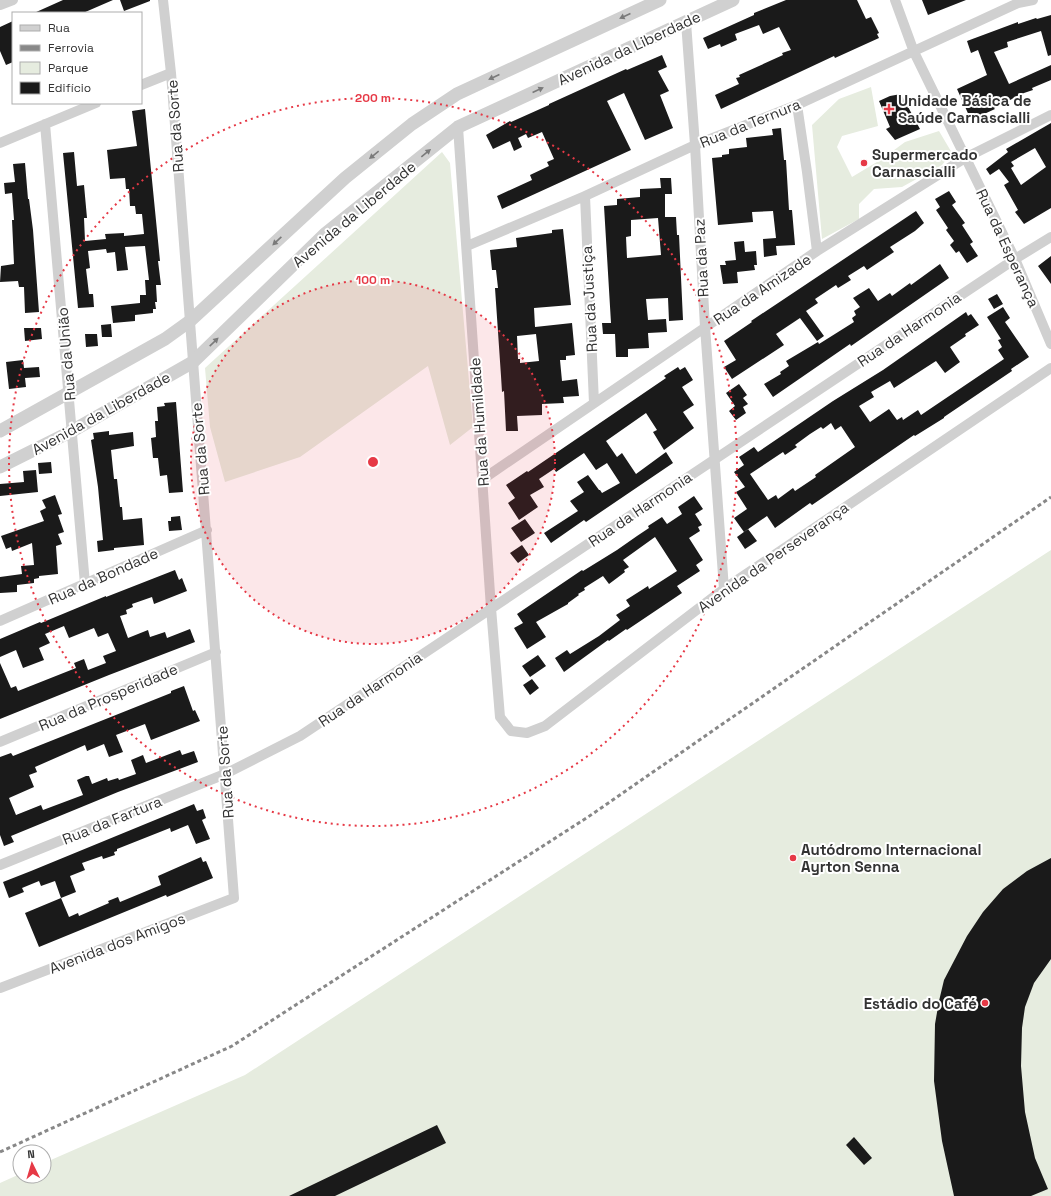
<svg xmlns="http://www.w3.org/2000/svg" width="1051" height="1196" font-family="'Space Grotesk',sans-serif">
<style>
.green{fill:#e6ecdf}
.building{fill:#1a1a1a;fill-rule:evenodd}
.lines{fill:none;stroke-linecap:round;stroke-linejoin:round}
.minor{stroke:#d0d0d0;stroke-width:10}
.tertiary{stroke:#d0d0d0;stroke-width:13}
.rail{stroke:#888;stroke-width:3;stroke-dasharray:4 3;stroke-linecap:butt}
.oneway{fill:#7a7a7a}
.ring{fill:none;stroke:#e63946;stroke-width:2;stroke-dasharray:2 4}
.poi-dot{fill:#e63946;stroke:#fff;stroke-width:1.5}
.labels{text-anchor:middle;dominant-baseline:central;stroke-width:4;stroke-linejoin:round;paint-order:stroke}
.street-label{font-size:15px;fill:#333;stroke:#fff}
.poi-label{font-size:15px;font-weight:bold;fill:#333;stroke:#fff;text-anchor:start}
.centre{fill:#e63946;stroke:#fff;stroke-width:2}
.ring-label{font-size:12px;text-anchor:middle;font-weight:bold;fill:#e63946;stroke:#fff;stroke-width:4;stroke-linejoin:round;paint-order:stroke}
</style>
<rect width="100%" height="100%" fill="#fff"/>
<!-- green -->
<path class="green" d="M 871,87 L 878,126 L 842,136 L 837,147 L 852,177 L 882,159 L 905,142 L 939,131 L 952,153 L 942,165 L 902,187 L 874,189 L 859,204 L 859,219 L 822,239 L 812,125 L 839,99 Z
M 442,152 L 450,163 L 473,427 L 450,445 L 428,366 L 300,457 L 225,482 L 210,427 L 205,368 Z
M 1051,550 L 1051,1196 L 0,1196 L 0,1183 L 20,1174 L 20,1176 L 44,1176 L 44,1163 L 245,1075 Z"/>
<!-- building -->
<path class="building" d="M 63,0 L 113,0 L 83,13 L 34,13 Z
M 120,0 L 150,0 L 150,1 L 124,11 Z
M 786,0 L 857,0 L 866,19 L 871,17 L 879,33 L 877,34 L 879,38 L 835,58 L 834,56 L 721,109 L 715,95 L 739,84 L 736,78 L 740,77 L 739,75 L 783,55 L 782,53 L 791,50 L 779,27 L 763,34 L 759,25 L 735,34 L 737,40 L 721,47 L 720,44 L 708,49 L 703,38 L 754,15 L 754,13 Z
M 922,0 L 966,0 L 928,15 Z
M 1051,15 L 1051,55 L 1048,56 L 1041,31 L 1007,42 L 1008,47 L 994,52 L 1009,84 L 1051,65 L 1051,80 L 1032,88 L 1033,90 L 1024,93 L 994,108 L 995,109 L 971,120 L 957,89 L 987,75 L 978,50 L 971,53 L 967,41 L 1018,22 L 1018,24 L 1036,18 L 1037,19 Z
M 13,21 L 13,62 L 6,65 L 0,51 L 0,27 Z
M 662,55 L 667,67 L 658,71 L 669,91 L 660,95 L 673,128 L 645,140 L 624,93 L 607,101 L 631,150 L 502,209 L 497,196 L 532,180 L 530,175 L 549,166 L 547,162 L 554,159 L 542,132 L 528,138 L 526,134 L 518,138 L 522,147 L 514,151 L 510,141 L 493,149 L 486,135 L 510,121 L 511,122 L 549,105 L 549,104 L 626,69 L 627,70 Z
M 901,94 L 920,129 L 895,140 L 886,129 L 890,127 L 879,101 L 890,96 Z
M 145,109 L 160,261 L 158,261 L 161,285 L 156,285 L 157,302 L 155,302 L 156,309 L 153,309 L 153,313 L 135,315 L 135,321 L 113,323 L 111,306 L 140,303 L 140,295 L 146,295 L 145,280 L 149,280 L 145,246 L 125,247 L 128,270 L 117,271 L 115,252 L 107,253 L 106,249 L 88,251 L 90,268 L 86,269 L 89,294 L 93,294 L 94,307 L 78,308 L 63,153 L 74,152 L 77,186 L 84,185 L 87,218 L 84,218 L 85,241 L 106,239 L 105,234 L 124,233 L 124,236 L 144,234 L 142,214 L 136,214 L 135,206 L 130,206 L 129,189 L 126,189 L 125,178 L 110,179 L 107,150 L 137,146 L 132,111 Z
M 1051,123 L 1051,208 L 1024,224 L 1015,212 L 1018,210 L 1004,185 L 1009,182 L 999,169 L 990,175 L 986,169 L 1008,152 L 1006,149 ZM 1035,148 L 1046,167 L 1021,185 L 1011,168 L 1014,166 L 1011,162 Z
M 781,128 L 784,160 L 786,160 L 789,210 L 792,210 L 795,245 L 776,246 L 777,255 L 764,257 L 763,239 L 776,238 L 773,211 L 752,212 L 753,222 L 718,225 L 712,158 L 722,157 L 722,155 L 729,154 L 729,149 L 747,147 L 746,138 L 773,135 L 772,129 Z
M 25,163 L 28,199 L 29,199 L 33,230 L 39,312 L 25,313 L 24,287 L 19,287 L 18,281 L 0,282 L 1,266 L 14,264 L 12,220 L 14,220 L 12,193 L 5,194 L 4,183 L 15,182 L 13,164 Z
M 660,178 L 671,178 L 672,194 L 665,194 L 665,217 L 676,217 L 677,235 L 679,235 L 683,320 L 669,321 L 668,298 L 646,299 L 648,320 L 666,319 L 667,332 L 648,333 L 649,348 L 628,349 L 628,357 L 616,357 L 615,334 L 603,334 L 602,323 L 611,323 L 604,206 L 617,205 L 617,199 L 640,197 L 640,189 L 661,188 ZM 658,218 L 661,255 L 627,258 L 626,237 L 631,236 L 631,220 Z
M 949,191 L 956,202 L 952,205 L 965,223 L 962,225 L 973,242 L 970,244 L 978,256 L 967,263 L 959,251 L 956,253 L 950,245 L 954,241 L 946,230 L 948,228 L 936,210 L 940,207 L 935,199 Z
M 916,211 L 924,223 L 915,231 L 890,247 L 894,252 L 867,270 L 864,266 L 848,276 L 851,280 L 838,288 L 836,285 L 815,299 L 818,303 L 806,311 L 824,336 L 817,341 L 800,318 L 776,334 L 784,345 L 732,379 L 724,367 L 736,360 L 724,341 L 752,322 L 751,321 Z
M 563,229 L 571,305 L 534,308 L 535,327 L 572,323 L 575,355 L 566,356 L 566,360 L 560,360 L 562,381 L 577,379 L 579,396 L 563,397 L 564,403 L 542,404 L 542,415 L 517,416 L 518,431 L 506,431 L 504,391 L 502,392 L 501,376 L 495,288 L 498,288 L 496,270 L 492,270 L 490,250 L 517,247 L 516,238 L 552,233 L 552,230 ZM 536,334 L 539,361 L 520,363 L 520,359 L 518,359 L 517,336 Z
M 744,241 L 745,252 L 756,251 L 757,265 L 754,265 L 755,270 L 737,272 L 738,283 L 723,284 L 720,265 L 726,265 L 725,261 L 736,260 L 734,242 Z
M 1051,256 L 1051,284 L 1038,266 Z
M 940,264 L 949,278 L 864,337 L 851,346 L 850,344 L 773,397 L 764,384 L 781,374 L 780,372 L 789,366 L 786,361 L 818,342 L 819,344 L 854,322 L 852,318 L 856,315 L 854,311 L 860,307 L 853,298 L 869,288 L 878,301 L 890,293 L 892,296 L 910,283 L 911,285 Z
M 997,294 L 1003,304 L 994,309 L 988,299 Z
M 1003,307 L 1010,318 L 1005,322 L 1029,357 L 1011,369 L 1012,371 L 944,417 L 944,418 L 915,436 L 914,435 L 812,505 L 810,503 L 775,528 L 767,516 L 744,532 L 734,518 L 747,509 L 736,492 L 745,487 L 734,472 L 744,465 L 739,457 L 754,447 L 758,452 L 833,401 L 883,370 L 966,312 L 968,316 L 971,314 L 979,325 L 965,334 L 966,336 L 950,347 L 960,362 L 945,373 L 936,361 L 894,388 L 890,381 L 871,392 L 874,397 L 859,406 L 870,422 L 889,409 L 897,420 L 902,417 L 903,420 L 918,410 L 921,415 L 1004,359 L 998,350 L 1002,347 L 998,340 L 1001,339 L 987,317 ZM 831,423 L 835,430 L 841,426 L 855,447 L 815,475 L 816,477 L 795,491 L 793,488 L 778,499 L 776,495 L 768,500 L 750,474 L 783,452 L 785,455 L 797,447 L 795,445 L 810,434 L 821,427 L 823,429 Z
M 111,324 L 112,337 L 102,337 L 101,325 Z
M 24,328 L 41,328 L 42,339 L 25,341 Z
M 85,334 L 97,334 L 98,346 L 86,347 Z
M 23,360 L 24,368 L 39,367 L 40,377 L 25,378 L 26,387 L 9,389 L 6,362 Z
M 678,367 L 680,370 L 685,367 L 693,380 L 682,387 L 694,405 L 683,412 L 694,428 L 664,450 L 653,432 L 657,430 L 646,413 L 606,441 L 617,457 L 622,453 L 636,474 L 666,452 L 673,463 L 586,522 L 584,520 L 551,543 L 544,533 L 578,511 L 570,501 L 584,492 L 577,482 L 588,475 L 599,490 L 600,490 L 602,493 L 620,483 L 607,463 L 596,470 L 584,453 L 556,472 L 554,469 L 539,479 L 544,487 L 530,495 L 538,507 L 519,520 L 508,503 L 515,498 L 506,485 L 527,471 L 528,472 L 666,378 L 664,376 Z
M 739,384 L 747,395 L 743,398 L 748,404 L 743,407 L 746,413 L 736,420 L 729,411 L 735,406 L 726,393 Z
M 176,402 L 183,492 L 169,493 L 167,475 L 160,476 L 158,458 L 153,458 L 151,438 L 156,437 L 155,421 L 158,421 L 157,407 L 165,406 L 164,403 Z
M 109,431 L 109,435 L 133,432 L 134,446 L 111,450 L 114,479 L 117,479 L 120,507 L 122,507 L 123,520 L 142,518 L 144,545 L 114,548 L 114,550 L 98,552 L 97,541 L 103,540 L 98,487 L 91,440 L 94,439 L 93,433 Z
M 51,462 L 52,473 L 39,474 L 38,463 Z
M 36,470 L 38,492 L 0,496 L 0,484 L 24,482 L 23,471 Z
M 55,495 L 62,514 L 58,515 L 64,532 L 58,534 L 62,544 L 56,546 L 58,574 L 39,576 L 39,578 L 34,579 L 34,583 L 17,585 L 17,592 L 0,593 L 0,577 L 22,574 L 21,566 L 34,565 L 32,543 L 12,551 L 11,547 L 6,549 L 1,536 L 44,521 L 40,511 L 46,508 L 42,500 Z
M 694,496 L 703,509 L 695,514 L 702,525 L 698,527 L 700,531 L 689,538 L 703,560 L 696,565 L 700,571 L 677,586 L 682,593 L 627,630 L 626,629 L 609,641 L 608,640 L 564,672 L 555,658 L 567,650 L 570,654 L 599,636 L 620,620 L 616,615 L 630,606 L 626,600 L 648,586 L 649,589 L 677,571 L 655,537 L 623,560 L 629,567 L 624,570 L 625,572 L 609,584 L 603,576 L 584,588 L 585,590 L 578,594 L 579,595 L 568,603 L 568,604 L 536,622 L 546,637 L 527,649 L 514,628 L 523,623 L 517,614 L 582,570 L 583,571 L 617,550 L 637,536 L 649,528 L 648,526 L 662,517 L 667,524 L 682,514 L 678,507 Z
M 180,516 L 182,530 L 169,531 L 168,521 L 171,521 L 171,517 Z
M 525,519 L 535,533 L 521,542 L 511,528 Z
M 748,529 L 757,541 L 745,549 L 737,537 Z
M 522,545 L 529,555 L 518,563 L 510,553 Z
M 175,570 L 179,580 L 182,578 L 187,591 L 154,604 L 152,597 L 132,604 L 133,607 L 126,610 L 127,614 L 120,616 L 128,638 L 148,630 L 150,637 L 165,632 L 167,638 L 190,629 L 195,642 L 109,675 L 0,719 L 0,663 L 11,688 L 16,686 L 18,691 L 76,668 L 74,663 L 84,659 L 88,670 L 106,663 L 103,656 L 116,651 L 108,633 L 98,637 L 94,628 L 69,638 L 64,626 L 45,634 L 50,643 L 39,648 L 44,660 L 23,668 L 16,650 L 0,657 L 0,639 L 40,622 L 41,623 L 106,596 L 106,597 Z
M 538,655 L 546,666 L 530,677 L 522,666 Z
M 532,679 L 539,688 L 530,695 L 523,685 Z
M 184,686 L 193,711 L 195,710 L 200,721 L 151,740 L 145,724 L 116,735 L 123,752 L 109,757 L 104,744 L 87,751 L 85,745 L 35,767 L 37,772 L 29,775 L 34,787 L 9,798 L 16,815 L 41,805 L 43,810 L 83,795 L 77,780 L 86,776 L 89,776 L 92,784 L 107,778 L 108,781 L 118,778 L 119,780 L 136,774 L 131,760 L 143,755 L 146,763 L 180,750 L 182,755 L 194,751 L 198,762 L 118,792 L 11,836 L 14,842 L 4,846 L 0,835 L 0,757 L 11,753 L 13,756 L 171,693 L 171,691 Z
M 194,804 L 197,811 L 203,809 L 206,818 L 202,820 L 210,839 L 196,844 L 188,825 L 171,832 L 170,828 L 117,849 L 117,851 L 114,852 L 115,855 L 103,859 L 102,856 L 82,863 L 85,870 L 70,876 L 76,892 L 61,898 L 55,881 L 41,886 L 39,881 L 22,888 L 24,892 L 9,898 L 3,882 L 31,871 Z
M 201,857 L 203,862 L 206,861 L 213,878 L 167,897 L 166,895 L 39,947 L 25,913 L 61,898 L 69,917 L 78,913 L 79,916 L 109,903 L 108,901 L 118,897 L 120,902 L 161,885 L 158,876 Z
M 1051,858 L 1051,959 L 1034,983 L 1025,1007 L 1022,1028 L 1021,1066 L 1025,1112 L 1035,1158 L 1048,1189 L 1031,1196 L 954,1196 L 942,1141 L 934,1081 L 935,1024 L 939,1001 L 944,980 L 967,936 L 983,912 L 1003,889 L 1027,871 Z
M 437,1125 L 446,1143 L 335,1196 L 289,1196 Z
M 854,1137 L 872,1158 L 864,1165 L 846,1145 Z"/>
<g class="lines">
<!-- minor -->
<path class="minor" d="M 895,0 L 914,52 L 1015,259 L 1051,344
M 0,5 L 13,0
M 686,22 L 695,145 L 705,327 L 724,589
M 141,85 L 171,73
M 797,105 L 807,172 L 817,251
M 45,124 L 85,584
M 458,127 L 491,608 L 500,717 L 511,731 L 527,733 L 545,726 L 724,589 L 1051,368
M 0,143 L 96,103
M 585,196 L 594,403
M 467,246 L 585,196 L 695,145 L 797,105 L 1018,3 L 1033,0
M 483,479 L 817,251 L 965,158 L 1051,115
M 0,621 L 207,530
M 0,742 L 216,652
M 0,865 L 225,774 L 300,736 L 1015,259 L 1051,237
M 0,988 L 234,898 L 171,73 L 163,0"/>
<!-- tertiary -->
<path class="tertiary" d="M 0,431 L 165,339 L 190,321 L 345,178 L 412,124 L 457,94 L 660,0
M 0,467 L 72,431 L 193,362 L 326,233 L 458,127 L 733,0"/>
<!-- rail -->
<path class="rail" d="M 0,1152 L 232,1046 L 588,817 L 1051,497"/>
</g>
<!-- one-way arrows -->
<defs><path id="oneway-solid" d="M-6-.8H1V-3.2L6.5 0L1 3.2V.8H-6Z"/></defs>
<g class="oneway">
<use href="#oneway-solid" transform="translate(625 16) rotate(155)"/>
<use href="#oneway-solid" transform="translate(494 77) rotate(155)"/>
<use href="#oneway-solid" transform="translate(538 90) rotate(-25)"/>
<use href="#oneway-solid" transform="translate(426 153) rotate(-39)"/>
<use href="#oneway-solid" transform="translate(374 155) rotate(141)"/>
<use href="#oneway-solid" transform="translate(277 241) rotate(137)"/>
<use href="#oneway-solid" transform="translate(214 342) rotate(-44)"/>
</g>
<!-- distance rings -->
<circle cx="373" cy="462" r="182" fill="#e63946" fill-opacity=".12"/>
<g class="ring">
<circle cx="373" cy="462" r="182"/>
<circle cx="373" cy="462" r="364"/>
</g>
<!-- markers -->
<g class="poi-dot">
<path d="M887 103h4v4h4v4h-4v4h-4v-4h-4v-4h4z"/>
<circle cx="864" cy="163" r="4"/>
<circle cx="793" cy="858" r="4"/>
<circle cx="985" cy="1003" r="4"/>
</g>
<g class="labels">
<!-- street labels -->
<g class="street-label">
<text transform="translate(629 48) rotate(-25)">Avenida da Liberdade</text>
<text transform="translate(750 123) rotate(-22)">Rua da Ternura</text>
<text transform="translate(175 126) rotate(-94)">Rua da Sorte</text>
<text transform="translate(354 214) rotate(-40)">Avenida da Liberdade</text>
<text transform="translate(1008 248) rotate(65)">Rua da Esperança</text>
<text transform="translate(701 258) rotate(-93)">Rua da Paz</text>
<text transform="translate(762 289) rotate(-34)">Rua da Amizade</text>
<text transform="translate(589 299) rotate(-93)">Rua da Justiça</text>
<text transform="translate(909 329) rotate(-34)">Rua da Harmonia</text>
<text transform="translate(66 354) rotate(-95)">Rua da União</text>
<text transform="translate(101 413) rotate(-29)">Avenida da Liberdade</text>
<text transform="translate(479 422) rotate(-94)">Rua da Humildade</text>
<text transform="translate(200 449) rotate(-95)">Rua da Sorte</text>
<text transform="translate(640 509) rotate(-34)">Rua da Harmonia</text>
<text transform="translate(773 557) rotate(-35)">Avenida da Perseverança</text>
<text transform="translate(103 576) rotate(-24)">Rua da Bondade</text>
<text transform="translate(370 689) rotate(-34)">Rua da Harmonia</text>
<text transform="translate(108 697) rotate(-23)">Rua da Prosperidade</text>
<text transform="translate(225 772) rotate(-94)">Rua da Sorte</text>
<text transform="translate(112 820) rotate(-22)">Rua da Fartura</text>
<text transform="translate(117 943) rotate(-21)">Avenida dos Amigos</text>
</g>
<!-- poi labels -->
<g class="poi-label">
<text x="898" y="100">Unidade Básica de<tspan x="898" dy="17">Saúde Carnascialli</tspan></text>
<text x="872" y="154">Supermercado<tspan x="872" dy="17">Carnascialli</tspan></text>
<text x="801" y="849">Autódromo Internacional<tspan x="801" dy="17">Ayrton Senna</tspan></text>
<text x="977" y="1003" text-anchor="end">Estádio do Café</text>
</g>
</g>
<circle cx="373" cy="462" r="6" class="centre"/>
<g class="ring-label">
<text x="373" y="102">200 m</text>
<text x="373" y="284">100 m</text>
</g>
<!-- legend -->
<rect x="12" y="12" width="130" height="92" fill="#ffffff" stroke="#adadad"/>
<rect x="20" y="25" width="20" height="6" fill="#d0d0d0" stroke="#adadad"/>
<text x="48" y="32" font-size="12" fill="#333333">Rua</text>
<rect x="20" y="45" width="20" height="6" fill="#888888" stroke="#adadad"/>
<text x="48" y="52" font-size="12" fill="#333333">Ferrovia</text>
<rect x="20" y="62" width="20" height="12" fill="#e6ecdf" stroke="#adadad"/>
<text x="48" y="72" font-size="12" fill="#333333">Parque</text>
<rect x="20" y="82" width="20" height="12" fill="#1a1a1a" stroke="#adadad"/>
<text x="48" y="92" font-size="12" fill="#333333">Edifício</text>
<!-- north arrow -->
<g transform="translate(32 1164) rotate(355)"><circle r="19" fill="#ffffff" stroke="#adadad"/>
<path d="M0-3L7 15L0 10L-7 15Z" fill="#e63946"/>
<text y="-6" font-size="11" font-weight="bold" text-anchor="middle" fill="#333333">N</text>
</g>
</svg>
